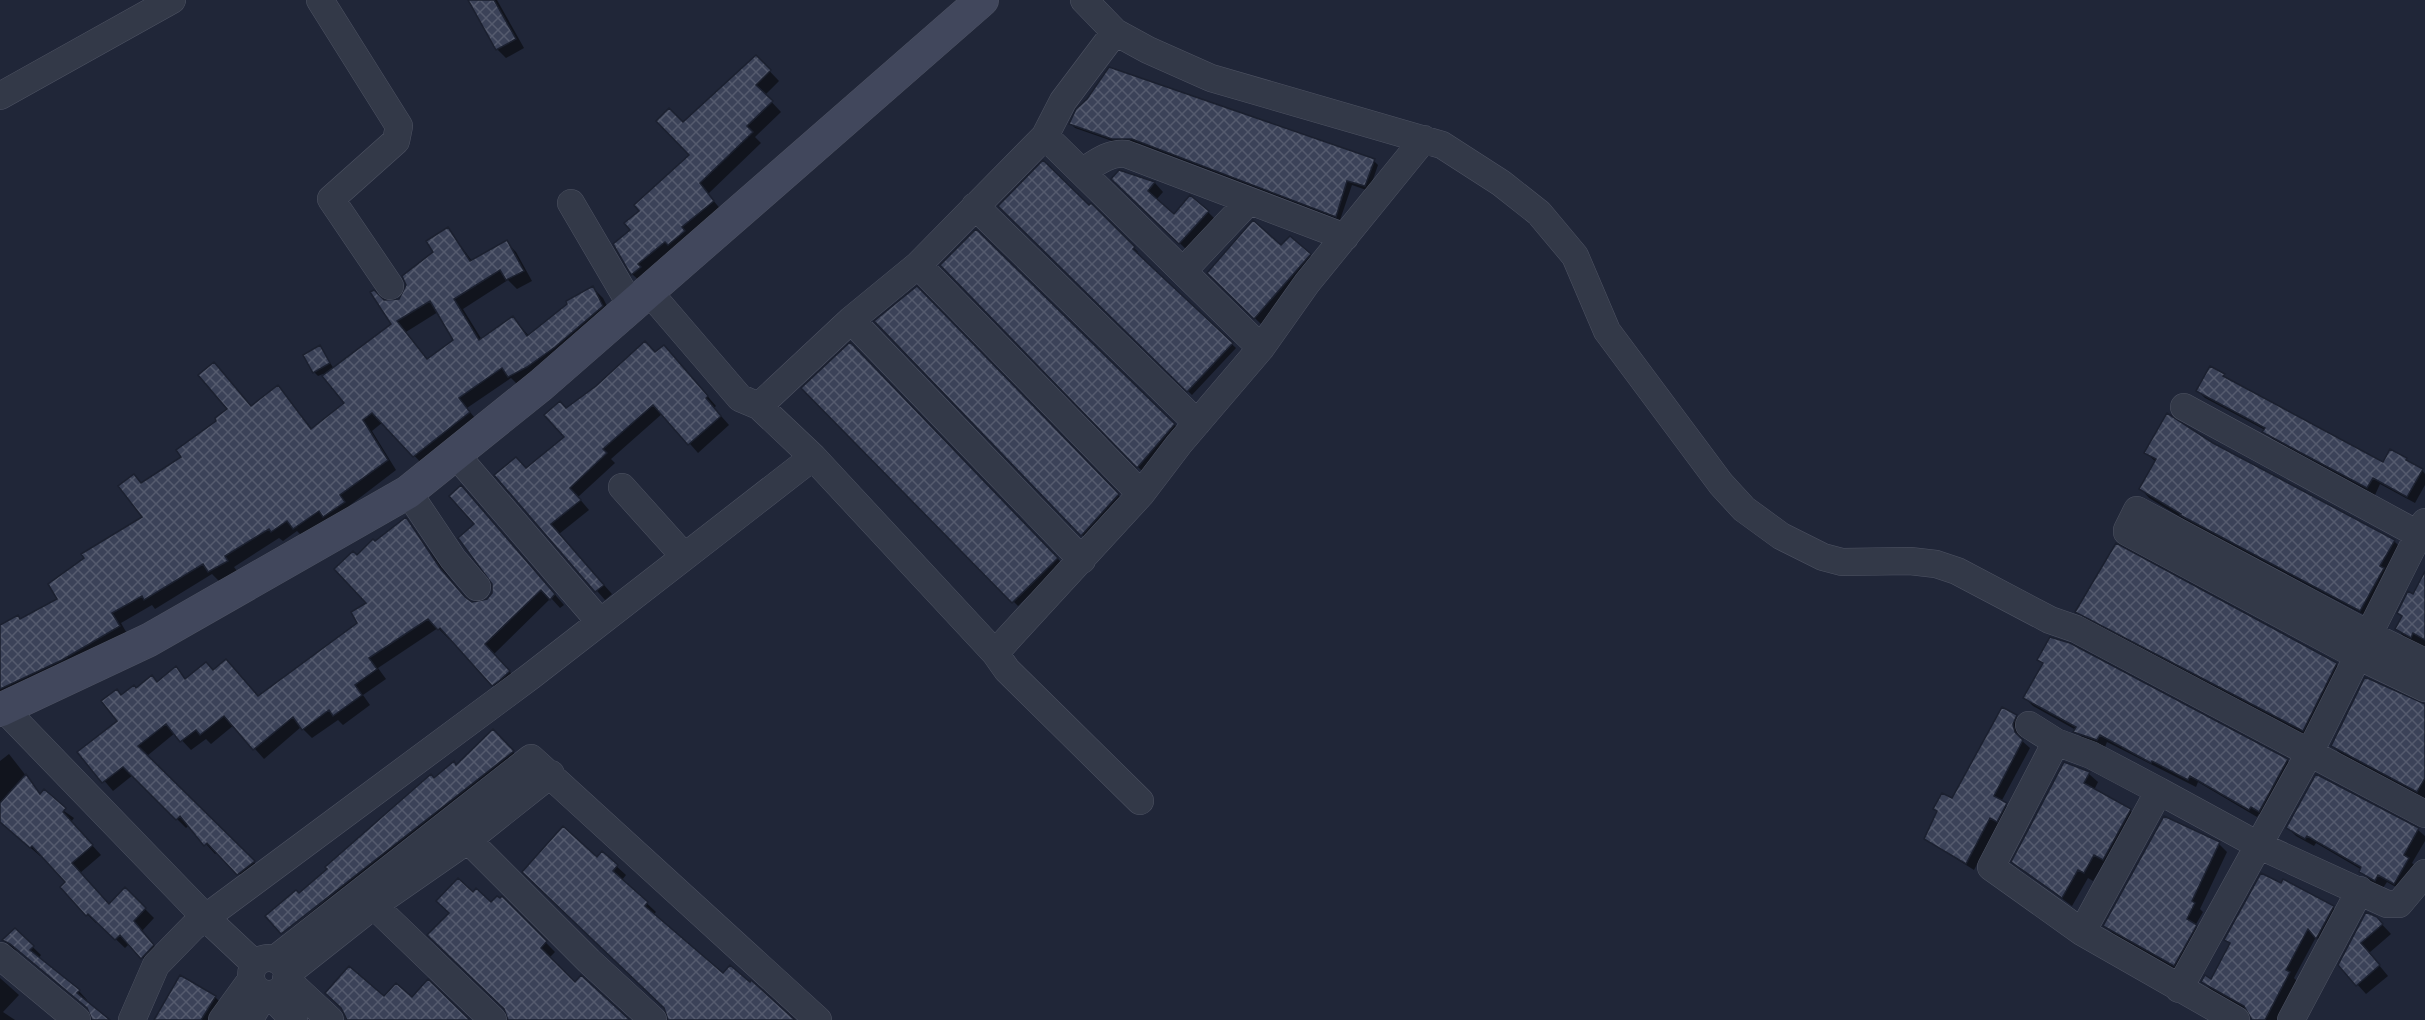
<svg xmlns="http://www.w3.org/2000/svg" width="2425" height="1020" font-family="'Source Sans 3',sans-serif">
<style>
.shadow{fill:#0007;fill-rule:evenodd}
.building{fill:url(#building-cross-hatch);stroke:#1b202f;stroke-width:1.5;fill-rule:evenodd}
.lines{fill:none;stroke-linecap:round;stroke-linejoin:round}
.street-casing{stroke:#4e5363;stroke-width:28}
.secondary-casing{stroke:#4e5363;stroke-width:34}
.street{stroke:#333948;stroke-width:27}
.secondary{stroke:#41475c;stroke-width:33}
</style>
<defs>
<pattern id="building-cross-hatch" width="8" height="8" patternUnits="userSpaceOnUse" patternTransform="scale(1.5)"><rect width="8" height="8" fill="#3b4258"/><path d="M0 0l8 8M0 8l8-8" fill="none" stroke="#555b6e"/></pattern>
</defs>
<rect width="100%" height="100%" fill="#202638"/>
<!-- shadow -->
<path class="shadow" d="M 470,0 L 497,0 L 524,48 L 506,58 L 497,49 Z
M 756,57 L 779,81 L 765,95 L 781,112 L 755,137 L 761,143 L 708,194 L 722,211 L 642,283 L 632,274 L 632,231 L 641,211 L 691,155 L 683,124 Z
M 1071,124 L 1374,161 L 1378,165 L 1369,191 L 1352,185 L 1340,220 L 1137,143 L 1118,143 L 1075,128 Z
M 1119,172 L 1155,183 L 1163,192 L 1156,200 L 1174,216 L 1205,209 L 1214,218 L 1214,224 L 1189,252 L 1113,179 Z
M 1091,205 L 1138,252 L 1137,254 L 1153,270 L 1236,348 L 1192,395 L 1000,206 Z
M 448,229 L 472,261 L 506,242 L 516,252 L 532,281 L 517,289 L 508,280 L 463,309 L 482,340 L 513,318 L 529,336 L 593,288 L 603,298 L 612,316 L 519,386 L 511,378 L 467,408 L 478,422 L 424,466 L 383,422 L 372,431 L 396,470 L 349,506 L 353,513 L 304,538 L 297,531 L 283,541 L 279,538 L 234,567 L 237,571 L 219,581 L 212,574 L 155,609 L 152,605 L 121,623 L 129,637 L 0,704 L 0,627 L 21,620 L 59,600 L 144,518 L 134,476 L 143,484 L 183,458 L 229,409 L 214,364 L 252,407 L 278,387 L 312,429 L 346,403 L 323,374 L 318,376 L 314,372 L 320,347 L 334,369 L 393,324 L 383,302 L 400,300 L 435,253 ZM 438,312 L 455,340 L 428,360 L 406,332 Z
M 976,231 L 1179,429 L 1142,471 L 942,265 Z
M 1282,247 L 1310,255 L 1318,263 L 1264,327 L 1209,273 Z
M 917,288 L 1123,500 L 1086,539 L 876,321 Z
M 850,344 L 1062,563 L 1018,606 L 803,388 Z
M 655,354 L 673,356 L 716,406 L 714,408 L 729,425 L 698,453 L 663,413 L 611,459 L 615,463 L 578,497 L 589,510 L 559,534 L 612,594 L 605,600 L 496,475 L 526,470 L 566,437 L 567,409 Z
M 2210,368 L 2230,382 L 2383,464 L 2422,470 L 2425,474 L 2425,485 L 2415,503 L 2380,484 L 2375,495 L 2272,439 L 2265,430 L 2205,398 L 2198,391 Z
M 2213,445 L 2394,541 L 2403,550 L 2370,618 L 2191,524 L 2149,498 L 2141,489 L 2156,462 L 2146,453 Z
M 470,496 L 564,605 L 560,608 L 551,598 L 494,654 L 518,681 L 502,694 L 450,637 L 449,639 L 438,628 L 378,668 L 386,679 L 363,695 L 370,705 L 343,725 L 338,720 L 312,738 L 301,727 L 264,759 L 234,725 L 211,744 L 206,739 L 191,750 L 175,733 L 147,756 L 263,871 L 248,883 L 218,852 L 215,854 L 189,825 L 186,828 L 133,775 L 113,791 L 80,752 L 119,721 L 122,696 L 157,683 L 175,668 L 186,680 L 214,672 L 259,698 L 359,623 L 369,604 L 357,557 L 406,519 L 467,601 L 472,604 L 488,601 L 493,593 L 494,583 Z
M 2425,574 L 2425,648 L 2405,638 L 2397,629 L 2403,618 L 2399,613 L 2413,596 Z
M 2077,612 L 2336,664 L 2344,673 L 2311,739 L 2086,620 Z
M 2039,660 L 2287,760 L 2295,768 L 2267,818 L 2259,814 L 2257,817 L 2198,782 L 2196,787 L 2107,742 L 2105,747 L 2083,739 L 2076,730 L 2033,706 L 2025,698 L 2044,664 Z
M 2418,704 L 2425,704 L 2425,799 L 2341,754 L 2332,746 Z
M 2016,717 L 2023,724 L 2020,732 L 2021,740 L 2030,748 L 2001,802 L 2013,811 L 2004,828 L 1998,824 L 1974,870 L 1925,839 Z
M 493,731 L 522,761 L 291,943 L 283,935 L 348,882 L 299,895 L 434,780 L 457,766 Z
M 9,754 L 41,795 L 74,818 L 71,822 L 101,855 L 80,873 L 109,905 L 125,889 L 154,918 L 142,931 L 162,955 L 151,967 L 130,943 L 125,948 L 98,922 L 96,923 L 87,914 L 67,882 L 41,854 L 40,856 L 0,821 L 0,761 Z
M 2064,764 L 2089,774 L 2098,782 L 2094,790 L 2130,810 L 2139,819 L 2113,868 L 2104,863 L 2093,881 L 2088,878 L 2072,906 L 2013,862 Z
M 2165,818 L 2219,844 L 2227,852 L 2200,909 L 2203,912 L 2195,926 L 2204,934 L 2182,973 L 2113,934 L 2105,926 Z
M 2288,828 L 2418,830 L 2425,836 L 2425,841 L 2412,863 L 2417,867 L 2403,891 L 2387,882 L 2383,888 L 2369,880 L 2362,870 L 2316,843 L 2314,846 L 2296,836 Z
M 602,853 L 626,875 L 622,880 L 656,912 L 653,915 L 676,1020 L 525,872 L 598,859 Z
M 473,894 L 491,904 L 502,898 L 555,952 L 549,958 L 607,1020 L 509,1020 Z
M 2333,907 L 2341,915 L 2325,946 L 2316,937 L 2294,978 L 2298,982 L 2280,1020 L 2252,1020 L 2251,1013 L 2211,990 L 2203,982 L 2211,981 L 2230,944 L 2226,940 Z
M 2376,918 L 2391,934 L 2369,953 L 2388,976 L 2366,994 L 2340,965 Z
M 15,930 L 41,955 L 38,959 L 79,991 L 87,1000 L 86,1002 L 107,1020 L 93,1020 L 91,1011 L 20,952 L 13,949 L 4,940 Z
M 0,978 L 19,995 L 3,1012 L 15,1020 L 0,1020 Z
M 215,997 L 224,1006 L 215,1020 L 156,1020 Z"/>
<!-- building -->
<path class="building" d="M 468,0 L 494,0 L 516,39 L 496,50 Z
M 756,55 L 771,70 L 756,85 L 773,101 L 747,126 L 753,132 L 700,183 L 714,201 L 682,227 L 685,231 L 668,245 L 665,242 L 638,264 L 641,267 L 631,275 L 613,244 L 630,230 L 624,223 L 639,211 L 634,205 L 689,155 L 656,121 L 669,108 L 683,122 Z
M 1109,67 L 1375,159 L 1365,186 L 1347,181 L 1336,217 L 1132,139 L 1112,139 L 1069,124 L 1076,109 L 1087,99 Z
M 1043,160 L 1089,205 L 1091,203 L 1135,247 L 1133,249 L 1154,269 L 1233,343 L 1187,392 L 998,206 Z
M 1119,170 L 1155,182 L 1148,191 L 1174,214 L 1190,195 L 1209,211 L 1179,244 L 1111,179 Z
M 1253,220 L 1281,245 L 1290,236 L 1311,254 L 1254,319 L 1207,273 Z
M 448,227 L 470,261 L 507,240 L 524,271 L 506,280 L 500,270 L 454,299 L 479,340 L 513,316 L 527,336 L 567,304 L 566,301 L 593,286 L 603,306 L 555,347 L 527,367 L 508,377 L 502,368 L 459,398 L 470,412 L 413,457 L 372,413 L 363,420 L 388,460 L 340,495 L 345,502 L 323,517 L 319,511 L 293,529 L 287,521 L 271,532 L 269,529 L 225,556 L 228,561 L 208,572 L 203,564 L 144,600 L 142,596 L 112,613 L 120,626 L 62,660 L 0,689 L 0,625 L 18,615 L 20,619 L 57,599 L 48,584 L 84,558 L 81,554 L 142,517 L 118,486 L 134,474 L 141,483 L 181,457 L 176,450 L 216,421 L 215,418 L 227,409 L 198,375 L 214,362 L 251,406 L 278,385 L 311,429 L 344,403 L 322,376 L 391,324 L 370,292 L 374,290 L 384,300 L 399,299 L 406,285 L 402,276 L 433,252 L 426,241 ZM 430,301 L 453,340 L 427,359 L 397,321 Z
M 976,229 L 1175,424 L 1137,468 L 940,265 Z
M 917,286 L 1119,494 L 1081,536 L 874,321 Z
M 645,341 L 655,352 L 664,345 L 708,396 L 706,398 L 721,416 L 688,445 L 653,405 L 603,449 L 607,453 L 570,488 L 581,500 L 551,524 L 604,585 L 595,592 L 494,475 L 516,457 L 526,468 L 564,437 L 544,415 L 560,401 L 566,408 L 596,386 Z
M 850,342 L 1058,558 L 1012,603 L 801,388 Z
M 320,345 L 330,363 L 313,373 L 303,355 Z
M 2210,366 L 2225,374 L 2223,376 L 2383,462 L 2390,449 L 2407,458 L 2406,460 L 2423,469 L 2407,497 L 2373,478 L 2367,488 L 2262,432 L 2265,428 L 2196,391 Z
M 2167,413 L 2213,443 L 2395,540 L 2380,566 L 2384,568 L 2360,611 L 2180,515 L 2181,514 L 2139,489 L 2156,459 L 2144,453 Z
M 461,485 L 555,594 L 550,600 L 541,590 L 485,644 L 510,671 L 499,681 L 492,686 L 440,628 L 438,630 L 428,619 L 369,658 L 377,669 L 355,685 L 362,695 L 333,716 L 329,710 L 302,730 L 293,717 L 253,750 L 224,716 L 200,735 L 196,730 L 180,742 L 166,724 L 138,746 L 255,861 L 237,875 L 207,843 L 204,846 L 180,816 L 176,820 L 123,767 L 102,783 L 77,752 L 117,721 L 101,701 L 117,689 L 121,695 L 134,685 L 136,688 L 152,675 L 157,682 L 176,666 L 185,679 L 206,662 L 213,670 L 226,659 L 258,696 L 357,623 L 351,612 L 366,603 L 334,569 L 353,551 L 357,555 L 373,539 L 375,541 L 406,517 L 440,568 L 465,597 L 472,602 L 487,599 L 492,593 L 492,584 L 458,538 L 474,524 L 449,496 Z
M 2116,543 L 2337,663 L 2303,731 L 2075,612 Z
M 2425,571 L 2425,640 L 2413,633 L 2411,638 L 2395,629 L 2402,616 L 2397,613 L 2408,591 L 2413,594 Z
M 2050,637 L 2070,643 L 2288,759 L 2259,812 L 2251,807 L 2249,810 L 2190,776 L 2188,780 L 2152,761 L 2151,763 L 2100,735 L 2097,740 L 2073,732 L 2076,727 L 2023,698 L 2043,663 L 2037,660 Z
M 2365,677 L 2425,704 L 2425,778 L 2417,792 L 2331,746 Z
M 2002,707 L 2017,715 L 2013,724 L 2015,732 L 2023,740 L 1994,796 L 2007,803 L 1997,822 L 1990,818 L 1966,864 L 1924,839 L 1937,811 L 1933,809 L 1942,793 L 1952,798 Z
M 493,729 L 514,751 L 281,934 L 265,916 L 296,890 L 299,893 L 327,869 L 325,867 L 431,774 L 434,778 L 454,761 L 456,765 Z
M 2064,762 L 2090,772 L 2084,783 L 2131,809 L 2103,860 L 2094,855 L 2084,873 L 2078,870 L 2062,898 L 2011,862 Z
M 26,774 L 40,794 L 44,789 L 66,808 L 63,812 L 93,845 L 72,863 L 109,904 L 125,887 L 146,908 L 134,921 L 154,945 L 141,959 L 120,935 L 115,940 L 88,914 L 86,916 L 60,887 L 65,882 L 32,846 L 30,848 L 0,822 L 0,803 Z
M 2316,774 L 2419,828 L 2404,855 L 2409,858 L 2394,884 L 2378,875 L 2375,881 L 2359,872 L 2361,867 L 2307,836 L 2305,839 L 2286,828 Z
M 2164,816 L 2220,842 L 2192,901 L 2195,903 L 2187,919 L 2197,925 L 2174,966 L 2103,926 Z
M 563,826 L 597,857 L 602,851 L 618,865 L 613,871 L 648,902 L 645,906 L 723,973 L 730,965 L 750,982 L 751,980 L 795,1020 L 668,1020 L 664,1008 L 522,872 Z
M 2261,873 L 2281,883 L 2283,879 L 2334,906 L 2316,939 L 2308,929 L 2286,970 L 2290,972 L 2265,1020 L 2252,1020 L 2244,1006 L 2201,982 L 2205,975 L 2211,979 L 2230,943 L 2224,940 Z
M 458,878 L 473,892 L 476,888 L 491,902 L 497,896 L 500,898 L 502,896 L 547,941 L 541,948 L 575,982 L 581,975 L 630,1020 L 508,1020 L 504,1009 L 427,935 L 449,913 L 436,901 Z
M 2366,912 L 2377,917 L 2383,924 L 2361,943 L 2380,965 L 2356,986 L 2338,965 Z
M 15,928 L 34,946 L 30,950 L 80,990 L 77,993 L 110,1020 L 92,1020 L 87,1008 L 10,944 L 2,940 Z
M 349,966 L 384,996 L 396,983 L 412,997 L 428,979 L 470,1020 L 347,1020 L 341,1008 L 325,993 Z
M 180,975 L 216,996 L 201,1020 L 154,1020 Z"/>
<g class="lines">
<!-- street casing -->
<g class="street-casing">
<path id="street" d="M 320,0 L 399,126 L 396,141 L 331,199 L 390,286
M 1084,0 L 1115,32 L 1148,50 L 1211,78 L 1442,145 L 1501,183 L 1539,213 L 1575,256 L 1607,331 L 1721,484 L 1744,509 L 1781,536 L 1823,557 L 1842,562 L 1910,561 L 1936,564 L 1957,571 L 2050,620 L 2076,629 L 2425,814
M 0,96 L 172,0
M 1045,136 L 1261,348
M 1082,172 C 1096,163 1109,152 1126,154 L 1345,237
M 571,203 L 632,307
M 975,206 L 1197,423
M 918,265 L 1141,494
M 1183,271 L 1248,202
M 649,292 L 740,398 L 759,406 L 813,457 L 995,653 L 1007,670 L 1140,801
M 851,320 L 1082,560
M 759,406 L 851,320 L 918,265 L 1045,136 L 1063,101 L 1115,32
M 2184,407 L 2425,538
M 456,455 L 600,622
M 622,487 L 684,556
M 408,492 L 453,559 L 477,587
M 995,653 L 1141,494 L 1179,444 L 1261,348 L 1307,283 L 1424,139
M 2425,662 L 2370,635 L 2137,510 L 2127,530 L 2127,532 L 2358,656 L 2425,688
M 3,708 L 206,918 L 255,964
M 2029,725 L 2056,742
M 2159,791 L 2091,755 L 2056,742 L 1991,867 L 2082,932 L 2236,1020
M 456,828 L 589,961 L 653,1020
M 362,894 L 493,1020
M 2082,932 L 2159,791 L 2258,845 L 2387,904 L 2399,904 L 2425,873
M 0,956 L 77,1020
M251 976a18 18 0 1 1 36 0a18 18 0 1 1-36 0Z
M 275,959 L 531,758 L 818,1020
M 287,974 L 373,906 L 468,840 L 551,774
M 286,979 L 330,1020
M 2179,989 L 2310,752 L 2425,522
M 269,994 L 294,1020
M 132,1020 L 156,965 L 193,927 L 531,676 L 813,457
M 222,1020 L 251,980
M 249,1020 L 265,994
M 2291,1020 L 2360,890"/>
</g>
<!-- secondary casing -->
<g class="secondary-casing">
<path id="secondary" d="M 0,710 L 149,640 L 408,492 L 541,385 L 982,0"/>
</g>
<!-- street -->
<use href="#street" class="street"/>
<!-- secondary -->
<use href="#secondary" class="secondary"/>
</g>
</svg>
